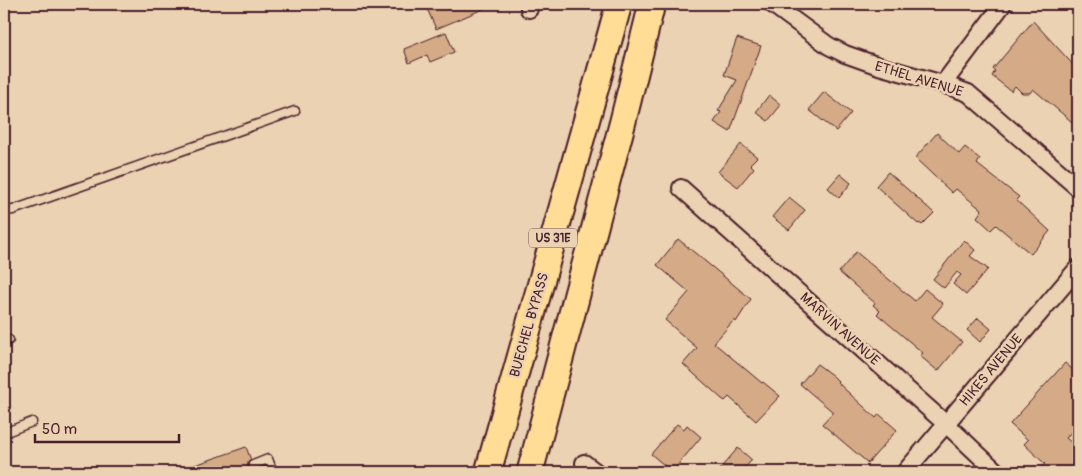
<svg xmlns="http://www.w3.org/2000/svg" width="1082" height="476" font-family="Pangolin,sans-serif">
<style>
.building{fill:#d4ab86;stroke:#4a1f2b}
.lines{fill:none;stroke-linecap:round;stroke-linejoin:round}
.lane-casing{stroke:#4a1f2b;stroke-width:11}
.street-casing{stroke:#4a1f2b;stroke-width:20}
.primary-casing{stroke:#4a1f2b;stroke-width:29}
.lane{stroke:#ead2b2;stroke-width:8}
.street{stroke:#ead2b2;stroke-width:16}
.primary{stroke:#ffdd96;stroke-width:25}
.labels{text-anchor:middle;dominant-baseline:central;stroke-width:5;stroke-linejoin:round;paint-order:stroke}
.shield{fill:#ead2b2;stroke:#7a5554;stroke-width:1}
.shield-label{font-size:12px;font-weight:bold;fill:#4a1f2b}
.street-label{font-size:14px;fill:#4a1f2b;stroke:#ead2b2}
</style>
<rect width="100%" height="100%" fill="#ead2b2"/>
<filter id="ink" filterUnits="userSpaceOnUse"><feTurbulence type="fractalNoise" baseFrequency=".02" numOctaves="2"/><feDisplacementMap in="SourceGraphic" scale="10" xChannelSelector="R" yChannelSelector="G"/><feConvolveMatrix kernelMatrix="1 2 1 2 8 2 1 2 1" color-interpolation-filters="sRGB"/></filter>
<g filter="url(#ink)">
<!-- building -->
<path class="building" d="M 425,4 L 495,4 L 436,29 Z
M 1033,21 L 1078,70 L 1078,127 L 1033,89 L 1030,93 L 1022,93 L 1015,86 L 1011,91 L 992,76 L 995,71 L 993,69 Z
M 446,32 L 454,52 L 430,62 L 427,55 L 409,63 L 404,49 Z
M 737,38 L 761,46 L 730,132 L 714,122 L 721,112 L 718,111 L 737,80 L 724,75 Z
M 824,92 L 851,113 L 836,131 L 809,110 Z
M 769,95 L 781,105 L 768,121 L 756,112 Z
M 937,133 L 959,154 L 965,147 L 980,159 L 977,164 L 1019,197 L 1016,200 L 1050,231 L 1031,254 L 996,225 L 991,230 L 977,217 L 982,210 L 956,189 L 952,193 L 915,158 Z
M 741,144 L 757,157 L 750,164 L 754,168 L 738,187 L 718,172 Z
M 888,172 L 934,213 L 922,225 L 919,223 L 918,224 L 876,186 Z
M 840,174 L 851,183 L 839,198 L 828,188 Z
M 789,197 L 805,210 L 789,230 L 772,217 Z
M 678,239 L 751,299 L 736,322 L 734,320 L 714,343 L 762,383 L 763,382 L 780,396 L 756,421 L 729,397 L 725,401 L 722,399 L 683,364 L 697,348 L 665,320 L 689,292 L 657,265 Z
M 964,240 L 975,250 L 970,256 L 988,269 L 966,295 L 953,284 L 961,275 L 957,272 L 944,288 L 933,279 Z
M 856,252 L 915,301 L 925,289 L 943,304 L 932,317 L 962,342 L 938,371 L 920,356 L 923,353 L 877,314 L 880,311 L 873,305 L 875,303 L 839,272 Z
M 978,318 L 991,329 L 980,342 L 967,330 Z
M 1065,363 L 1078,374 L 1078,424 L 1066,438 L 1078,448 L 1078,472 L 1036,472 L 1045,464 L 1024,444 L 1028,440 L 1010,424 Z
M 817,364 L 833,376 L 838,381 L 837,382 L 876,418 L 879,414 L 897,430 L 868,463 L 822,424 L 833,412 L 800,384 Z
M 677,424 L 684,429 L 687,425 L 701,437 L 672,472 L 651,454 Z
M 246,447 L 251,460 L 248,462 L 248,467 L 255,472 L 181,472 L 181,470 Z
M 738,448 L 752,460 L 741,472 L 717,472 Z"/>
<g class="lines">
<!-- lane casing -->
<g class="lane-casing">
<path id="lane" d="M 4,211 L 13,210 L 295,111
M 4,342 L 9,340
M 4,433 L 32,422
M 253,465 L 268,459 L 273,472"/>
</g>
<!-- street casing -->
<g class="street-casing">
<path id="street" d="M 772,4 L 829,46 L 845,54 L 879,66 L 943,84 L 968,93 L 1078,188
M 529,9 L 530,4
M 943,84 L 1003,4
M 681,188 L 946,424 L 997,472
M 584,463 L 596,472
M 905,472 L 1078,268"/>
</g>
<!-- primary casing -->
<g class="primary-casing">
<path id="primary" d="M 488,472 L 619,4
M 530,472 L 623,121 L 652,4"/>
</g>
<!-- lane -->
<use href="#lane" class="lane"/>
<!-- street -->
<use href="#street" class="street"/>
<!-- primary -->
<use href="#primary" class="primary"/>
</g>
</g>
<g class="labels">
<!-- shield labels -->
<rect class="shield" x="529" y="228.5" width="48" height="19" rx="4"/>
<g class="shield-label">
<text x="553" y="238">US 31E</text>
</g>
<!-- street labels -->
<g class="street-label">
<text transform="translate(919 79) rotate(17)">ETHEL AVENUE</text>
<text transform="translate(529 325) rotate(-74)">BUECHEL BYPASS</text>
<text transform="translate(840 329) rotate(42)">MARVIN AVENUE</text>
<text transform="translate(991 370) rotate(-50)">HIKES AVENUE</text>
</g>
</g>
<!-- margin -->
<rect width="1082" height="476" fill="none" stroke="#ead2b2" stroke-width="20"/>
<rect x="10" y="10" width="1062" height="456" fill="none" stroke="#4a1f2b" stroke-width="2" filter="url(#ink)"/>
<!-- scale -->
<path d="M35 434v8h144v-8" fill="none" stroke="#4a1f2b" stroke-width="2.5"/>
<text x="42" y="434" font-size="15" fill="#4a1f2b" stroke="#ead2b2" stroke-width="4" paint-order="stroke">50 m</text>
</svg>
